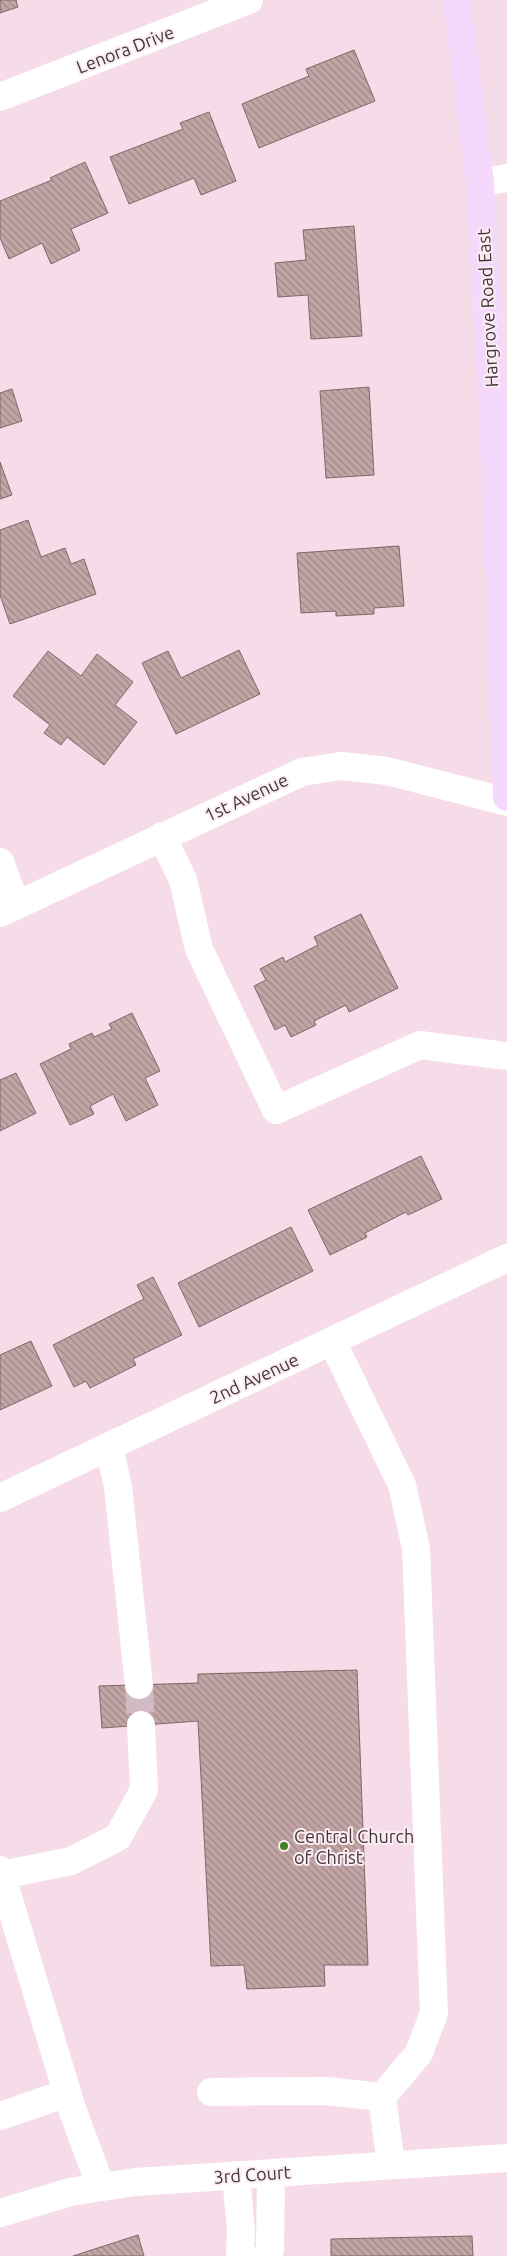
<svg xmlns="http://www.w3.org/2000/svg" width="507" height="2256" font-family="Ubuntu,sans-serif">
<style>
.building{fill:url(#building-back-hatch);stroke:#816767}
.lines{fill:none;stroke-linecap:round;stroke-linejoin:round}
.minor-tunnel{stroke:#d2bac5;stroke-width:28;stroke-dasharray:28 14;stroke-linecap:butt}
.minor{stroke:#fff;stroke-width:28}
.major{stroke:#f4d9fc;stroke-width:28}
.poi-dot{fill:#41801f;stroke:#fcecf3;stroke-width:2}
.labels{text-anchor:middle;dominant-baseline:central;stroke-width:4;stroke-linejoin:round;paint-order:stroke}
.street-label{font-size:18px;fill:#41373b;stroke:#fcecf3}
.poi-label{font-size:18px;fill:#41373b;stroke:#fcecf3;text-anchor:start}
</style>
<defs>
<pattern id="building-back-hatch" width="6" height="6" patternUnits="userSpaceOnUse" patternTransform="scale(1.25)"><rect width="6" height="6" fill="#c2a5a5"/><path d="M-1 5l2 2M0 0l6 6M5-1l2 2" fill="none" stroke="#9f8788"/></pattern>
</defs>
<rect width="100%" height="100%" fill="#f6dbe8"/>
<!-- building -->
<path class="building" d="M 0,0 L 17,0 L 16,1 L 18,7 L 0,13 Z
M 354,50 L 375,101 L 259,148 L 242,104 L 309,76 L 306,69 Z
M 209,112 L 236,181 L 201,195 L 194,178 L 129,204 L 110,157 L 183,129 L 180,123 Z
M 85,162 L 108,213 L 71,229 L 80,250 L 51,264 L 42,243 L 9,259 L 0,238 L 0,201 L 52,180 L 50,178 Z
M 354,226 L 362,336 L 311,339 L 308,295 L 278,297 L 275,263 L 306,260 L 303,230 Z
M 369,387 L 374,475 L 326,478 L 320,391 Z
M 12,389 L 22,421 L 0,428 L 0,393 Z
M 0,462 L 12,495 L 0,499 Z
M 28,520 L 41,557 L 65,548 L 71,564 L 84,559 L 96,594 L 10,624 L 0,595 L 0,530 Z
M 399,546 L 404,606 L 374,608 L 374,614 L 336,616 L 336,611 L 301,613 L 297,553 Z
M 239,650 L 260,694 L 176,734 L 142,663 L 168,651 L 181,678 Z
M 48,651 L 81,676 L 97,654 L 133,682 L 115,705 L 137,722 L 104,765 L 67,737 L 61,745 L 44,733 L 50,725 L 13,696 Z
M 361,914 L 398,988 L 349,1012 L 346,1005 L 314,1021 L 316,1025 L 291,1037 L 285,1025 L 275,1030 L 254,986 L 266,980 L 260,969 L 283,957 L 285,962 L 318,945 L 314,937 Z
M 132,1013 L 160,1071 L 145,1078 L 158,1105 L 126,1121 L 113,1094 L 90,1106 L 94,1114 L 70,1125 L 40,1064 L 71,1049 L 69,1044 L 92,1033 L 94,1037 L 112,1029 L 109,1024 Z
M 16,1073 L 36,1113 L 0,1131 L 0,1080 Z
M 421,1156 L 442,1199 L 408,1215 L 406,1212 L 365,1233 L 367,1237 L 330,1255 L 308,1210 Z
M 291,1227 L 313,1271 L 199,1327 L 178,1283 Z
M 153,1277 L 182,1335 L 133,1359 L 136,1365 L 90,1388 L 86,1381 L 74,1387 L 53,1345 L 144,1299 L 137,1285 Z
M 31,1341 L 52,1386 L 0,1410 L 0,1355 Z
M 357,1670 L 368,1965 L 324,1965 L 325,1986 L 247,1989 L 244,1965 L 211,1966 L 198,1721 L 102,1728 L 99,1686 L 198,1683 L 198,1674 Z
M 138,2235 L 144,2256 L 73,2256 Z
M 472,2236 L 473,2256 L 331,2256 L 331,2239 Z"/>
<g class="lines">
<!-- minor-tunnel -->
<path class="minor-tunnel" d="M 139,1685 L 141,1725"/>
<!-- minor -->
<path class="minor" d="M 0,97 L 249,0
M 480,183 L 507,178
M 162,836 L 183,880 L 199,949 L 276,1110 L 420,1045 L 507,1056
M 0,862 L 16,905
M 0,913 L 302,772 L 341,766 L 387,771 L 507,802
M 332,1341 L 402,1485 L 416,1548 L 434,2013 L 419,2053 L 382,2097 L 391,2165
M 109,1447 L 118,1487 L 139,1685
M 0,1498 L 507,1258
M 0,1870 L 72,2109 L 101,2187
M 2,1875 L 71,1861 L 118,1837 L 144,1790 L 141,1725
M 211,2092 L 325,2091 L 382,2097
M 0,2116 L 67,2093
M 236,2175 L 241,2232 L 240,2254 L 242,2256
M 0,2213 L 70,2192 L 135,2182 L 507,2158
M 266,2256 L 270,2250 L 271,2173"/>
<!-- major -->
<path class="major" d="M 457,0 L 480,183 L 493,409 L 507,797"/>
</g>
<!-- markers -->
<circle class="poi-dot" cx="284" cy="1846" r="5"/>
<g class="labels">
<!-- street labels -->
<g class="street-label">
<text transform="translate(125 49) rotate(-21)">Lenora Drive</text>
<text transform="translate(487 308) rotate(-93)">Hargrove Road East</text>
<text transform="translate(246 797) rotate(-25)">1st Avenue</text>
<text transform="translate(254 1378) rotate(-25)">2nd Avenue</text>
<text transform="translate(252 2174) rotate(-4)">3rd Court</text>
</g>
<!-- poi labels -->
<g class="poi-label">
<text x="294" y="1836">Central Church<tspan x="294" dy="21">of Christ</tspan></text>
</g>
</g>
</svg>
